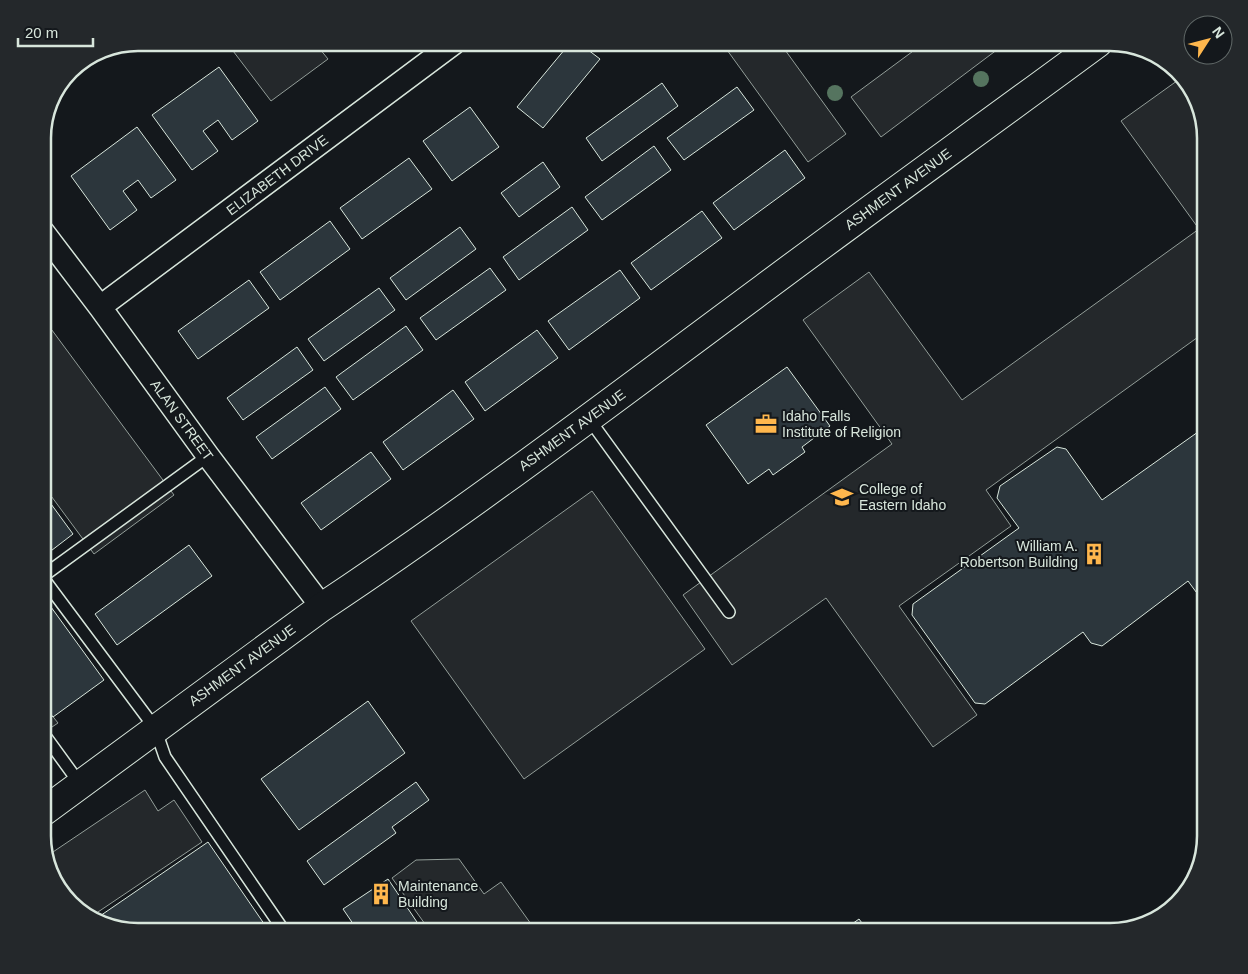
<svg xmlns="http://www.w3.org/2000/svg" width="1248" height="974" font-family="Helvetica,sans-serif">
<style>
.parking{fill:#24282b;stroke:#939e99}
.building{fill:#2c363c;stroke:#d8e6dc}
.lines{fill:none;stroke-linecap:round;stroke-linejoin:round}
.service-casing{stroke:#d8e6dc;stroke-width:14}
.minor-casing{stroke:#d8e6dc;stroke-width:25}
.tertiary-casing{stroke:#d8e6dc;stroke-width:30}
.service{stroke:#14181c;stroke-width:11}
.minor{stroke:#14181c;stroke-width:22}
.tertiary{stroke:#14181c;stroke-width:28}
.tree{fill:#55745f}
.labels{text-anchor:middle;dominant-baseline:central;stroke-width:4;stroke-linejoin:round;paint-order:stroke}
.street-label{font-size:14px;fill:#d8e6dc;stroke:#14181c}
.poi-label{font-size:14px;fill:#d8e6dc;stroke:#14181c;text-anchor:start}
.rim{fill:none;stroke:#d8e6dc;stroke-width:2.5}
</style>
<rect width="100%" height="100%" fill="#14181c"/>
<!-- parking -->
<path class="parking" d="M 227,43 L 315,43 L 328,59 L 271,101 Z
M 722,43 L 780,43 L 846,134 L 808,162 Z
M 924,43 L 1006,43 L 881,137 L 851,97 Z
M 1181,78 L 1195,96 L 1205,138 L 1205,332 L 986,490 L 1011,526 L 899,606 L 977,715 L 933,747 L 826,598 L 732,665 L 683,595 L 892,444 L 803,320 L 869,272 L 962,400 L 1199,229 L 1121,121 Z
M 43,318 L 174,495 L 94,554 L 43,485 Z
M 592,491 L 705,649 L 524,779 L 411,621 Z
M 43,704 L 58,723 L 43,733 Z
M 145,790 L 158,811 L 174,800 L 202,842 L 92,916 L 80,912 L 53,878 L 47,856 Z
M 459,859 L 484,894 L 501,882 L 536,931 L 430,931 L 392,878 L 416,860 Z"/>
<!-- building -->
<path class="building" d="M 570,43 L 579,43 L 600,59 L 543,128 L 517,107 Z
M 860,43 L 876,43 L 866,50 Z
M 219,67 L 258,121 L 232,140 L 218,120 L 203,131 L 218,151 L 192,170 L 152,115 Z
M 662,83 L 678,106 L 602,161 L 586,138 Z
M 737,87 L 754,110 L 684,160 L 667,138 Z
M 470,107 L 499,147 L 452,181 L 423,141 Z
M 137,127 L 176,180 L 151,198 L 138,180 L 123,191 L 137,210 L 110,230 L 71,176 Z
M 654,146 L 671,170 L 602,220 L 585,197 Z
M 785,150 L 805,178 L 734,230 L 713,203 Z
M 409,158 L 432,189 L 362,239 L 340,208 Z
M 543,162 L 560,187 L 519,217 L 501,193 Z
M 572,207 L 588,230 L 519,280 L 503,257 Z
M 702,211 L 722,238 L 651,290 L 631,263 Z
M 330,221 L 350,249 L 280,300 L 260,272 Z
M 460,227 L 476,249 L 406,300 L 390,278 Z
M 490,268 L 506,290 L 436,340 L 420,318 Z
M 620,270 L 640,298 L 569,350 L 548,321 Z
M 249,280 L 269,308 L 198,359 L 178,331 Z
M 379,288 L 395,310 L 324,361 L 308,339 Z
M 406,326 L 423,350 L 353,400 L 336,377 Z
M 537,330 L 558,358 L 485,411 L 465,382 Z
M 297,347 L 313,370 L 243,420 L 227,398 Z
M 787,367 L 830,426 L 802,447 L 805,452 L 773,475 L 769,469 L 748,484 L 706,425 Z
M 325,387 L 341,409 L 272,459 L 256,437 Z
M 453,390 L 474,419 L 403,470 L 383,442 Z
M 1205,427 L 1205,604 L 1188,581 L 1102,646 L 1091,643 L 1083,632 L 985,704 L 975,703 L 912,615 L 913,604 L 1019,528 L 997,498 L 1000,486 L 1057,447 L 1066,449 L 1102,500 Z
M 371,452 L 391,479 L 321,530 L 301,503 Z
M 43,493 L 73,534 L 43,557 Z
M 189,545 L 212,576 L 117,645 L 95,614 Z
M 43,596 L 104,680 L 53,717 L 43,704 Z
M 368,701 L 405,753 L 299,830 L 261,779 Z
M 416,782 L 429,800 L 392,827 L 396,833 L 324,885 L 307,861 Z
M 208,842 L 269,931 L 138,931 L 97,918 Z
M 388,879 L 423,931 L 358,931 L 343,909 Z
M 859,919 L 868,931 L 842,931 Z
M 773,927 L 777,931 L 767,931 Z"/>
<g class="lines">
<!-- service casing -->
<g class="service-casing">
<path id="service" d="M 589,419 L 729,612
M 43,576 L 208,456
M 43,578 L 155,728 L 165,757 L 284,931
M 43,733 L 80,784"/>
</g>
<!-- minor casing -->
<g class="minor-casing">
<path id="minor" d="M 43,232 L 100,307 L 208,456 L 322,607
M 100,307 L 454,43"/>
</g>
<!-- tertiary casing -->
<g class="tertiary-casing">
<path id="tertiary" d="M 43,812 L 322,607 C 474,506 618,396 764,288 C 875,205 987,125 1098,43"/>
</g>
<!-- service -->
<use href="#service" class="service"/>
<!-- minor -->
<use href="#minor" class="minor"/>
<!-- tertiary -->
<use href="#tertiary" class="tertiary"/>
</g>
<!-- trees -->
<g class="tree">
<circle cx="981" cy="79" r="8"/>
<circle cx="835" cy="93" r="8"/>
</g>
<!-- icons -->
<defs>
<g id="office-bare" transform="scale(1.725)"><path d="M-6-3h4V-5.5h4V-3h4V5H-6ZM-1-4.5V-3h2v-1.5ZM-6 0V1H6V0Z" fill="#ffb74d" stroke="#14181c" stroke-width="2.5" paint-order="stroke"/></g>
<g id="university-bare" transform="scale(1.725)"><path d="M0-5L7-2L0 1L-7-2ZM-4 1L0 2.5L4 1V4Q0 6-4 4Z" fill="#ffb74d" stroke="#14181c" stroke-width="2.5" paint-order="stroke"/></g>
<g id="building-bare" transform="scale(1.725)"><path d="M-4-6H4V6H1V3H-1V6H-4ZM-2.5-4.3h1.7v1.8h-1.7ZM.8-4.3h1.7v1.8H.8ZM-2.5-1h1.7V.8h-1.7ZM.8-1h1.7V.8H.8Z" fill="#ffb74d" stroke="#14181c" stroke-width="2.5" paint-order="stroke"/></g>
</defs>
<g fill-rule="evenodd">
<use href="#office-bare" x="766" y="424"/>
<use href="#university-bare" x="842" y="497"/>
<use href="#building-bare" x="1094" y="554"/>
<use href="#building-bare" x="381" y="894"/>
</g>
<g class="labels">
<!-- street labels -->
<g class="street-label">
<text transform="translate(277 175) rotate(-37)">ELIZABETH DRIVE</text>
<text transform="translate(898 189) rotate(-36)">ASHMENT AVENUE</text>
<text transform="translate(182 420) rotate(54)">ALAN STREET</text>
<text transform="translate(572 430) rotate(-36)">ASHMENT AVENUE</text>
<text transform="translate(242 665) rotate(-36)">ASHMENT AVENUE</text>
</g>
<!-- poi labels -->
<g class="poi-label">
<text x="782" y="416">Idaho Falls<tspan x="782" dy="16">Institute of Religion</tspan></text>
<text x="859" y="489">College of<tspan x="859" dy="16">Eastern Idaho</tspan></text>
<text x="1078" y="546" text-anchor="end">William A.<tspan x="1078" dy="16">Robertson Building</tspan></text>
<text x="398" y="886">Maintenance<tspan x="398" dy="16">Building</tspan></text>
</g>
</g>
<!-- crop -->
<path d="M0 0H1248V974H0ZM138 51H1110A87 87 0 0 1 1197 138V836A87 87 0 0 1 1110 923H138A87 87 0 0 1 51 836V138A87 87 0 0 1 138 51Z" fill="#24282b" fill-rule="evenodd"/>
<path class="rim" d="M138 51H1110A87 87 0 0 1 1197 138V836A87 87 0 0 1 1110 923H138A87 87 0 0 1 51 836V138A87 87 0 0 1 138 51Z"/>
<!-- north arrow -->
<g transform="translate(1208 40) rotate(54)"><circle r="24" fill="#14181c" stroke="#626a69"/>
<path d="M0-4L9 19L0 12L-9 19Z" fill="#ffb74d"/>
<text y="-8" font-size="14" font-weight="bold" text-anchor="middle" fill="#d8e6dc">N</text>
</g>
<!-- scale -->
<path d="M18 38v8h75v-8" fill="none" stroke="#d8e6dc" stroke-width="2.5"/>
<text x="25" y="38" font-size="15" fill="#d8e6dc" stroke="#14181c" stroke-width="4" paint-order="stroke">20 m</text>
</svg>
